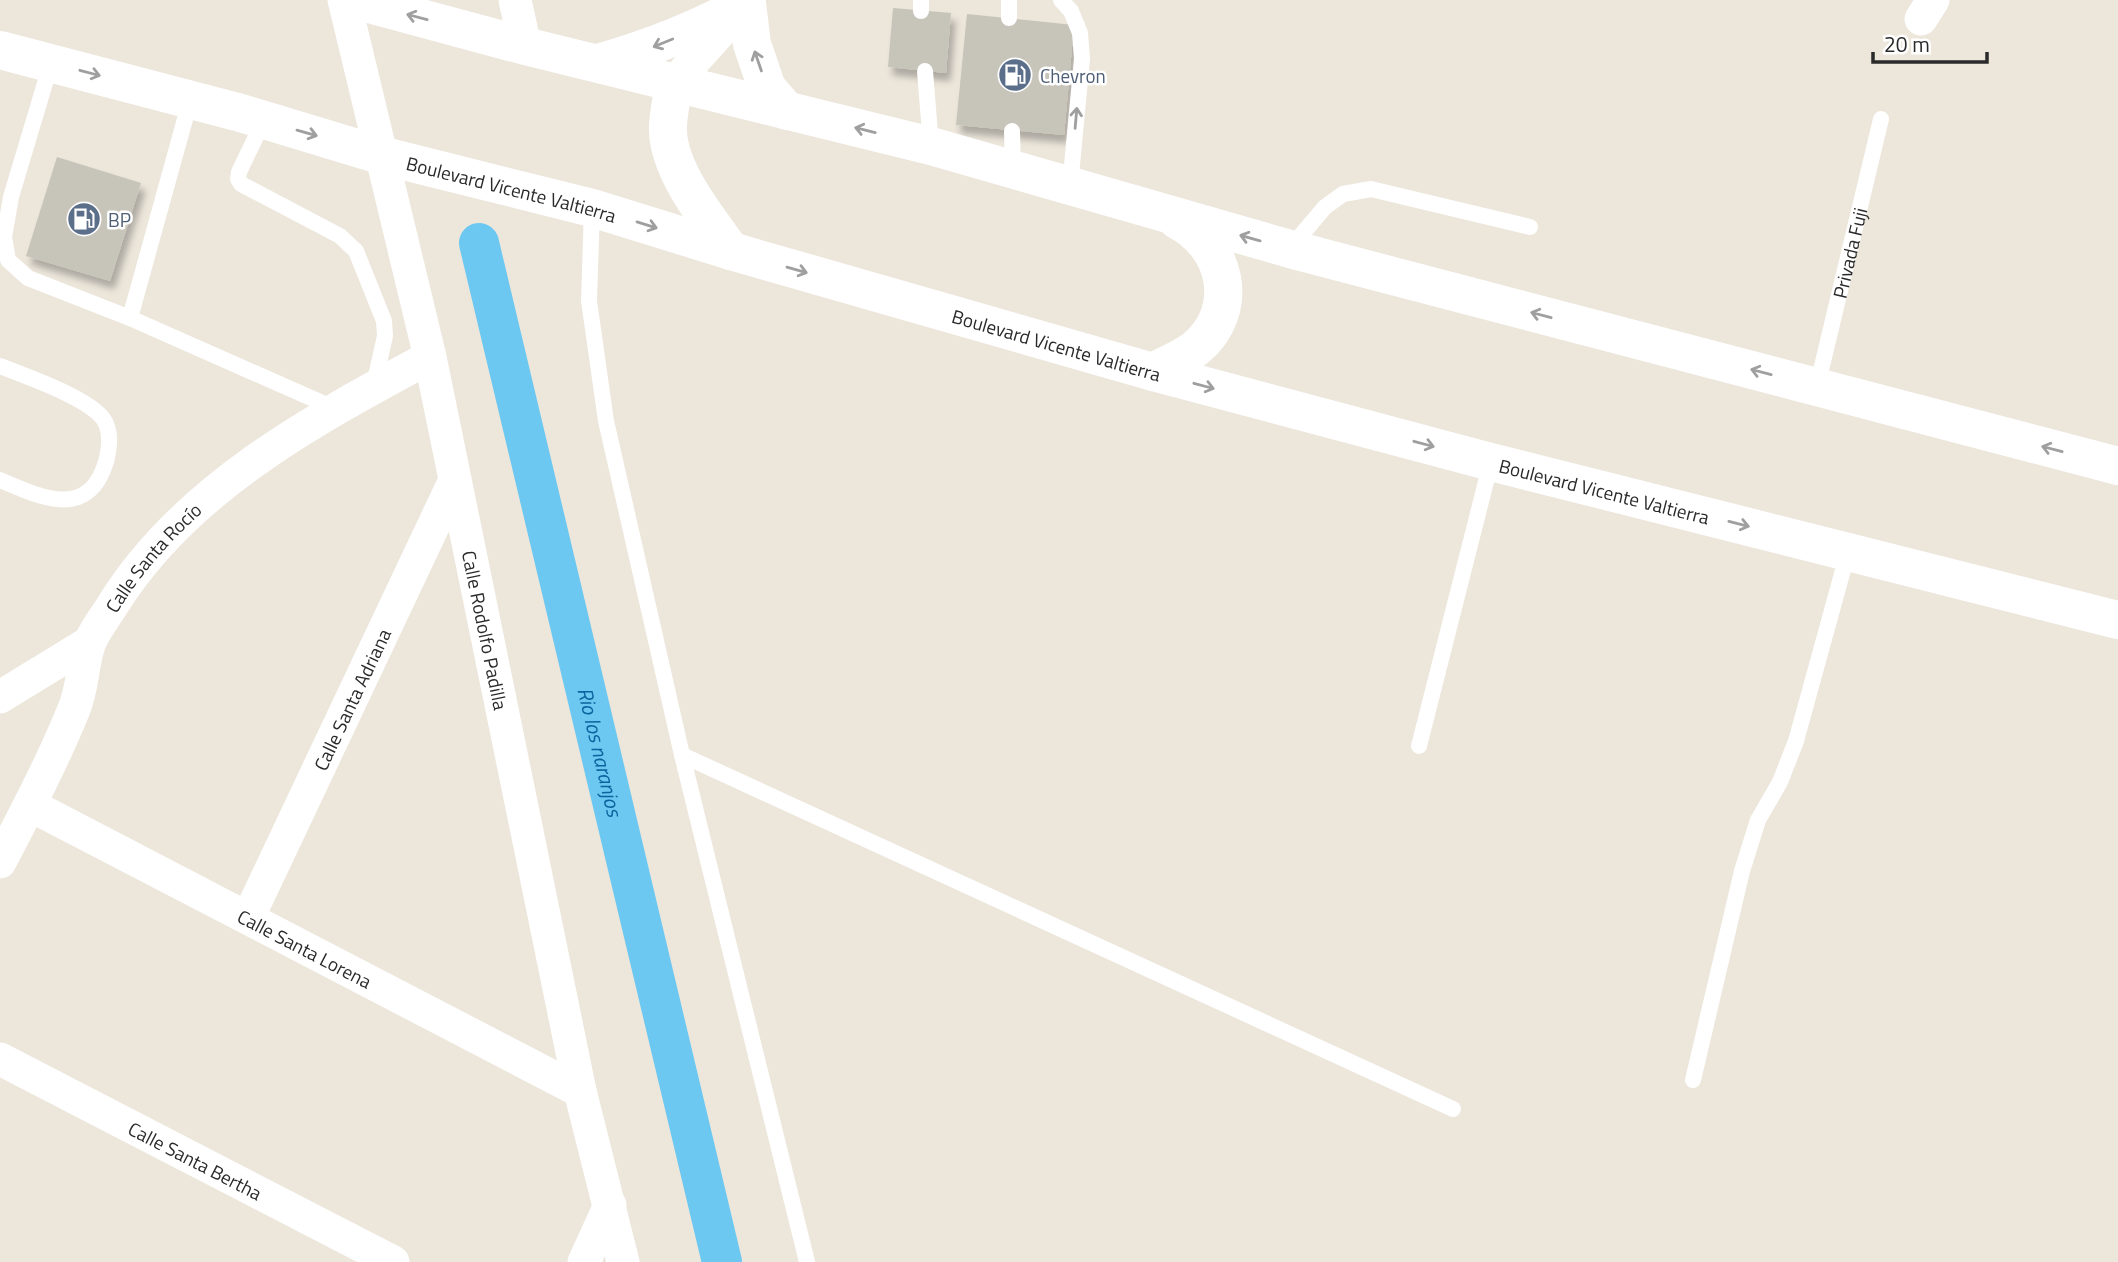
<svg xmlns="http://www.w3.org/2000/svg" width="2118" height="1262" font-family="'Titillium Web',sans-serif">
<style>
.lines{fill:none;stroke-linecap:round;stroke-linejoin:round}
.canal{stroke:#6cc8f1;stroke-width:40}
.building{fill:#c7c4ba;filter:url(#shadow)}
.lane{stroke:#fff;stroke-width:16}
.street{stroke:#fff;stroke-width:33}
.secondary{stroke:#fff;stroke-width:38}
.oneway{stroke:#9f9f9f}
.labels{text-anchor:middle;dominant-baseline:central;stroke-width:5;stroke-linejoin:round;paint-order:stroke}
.service-label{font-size:19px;fill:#4e5e75;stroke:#fff;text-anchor:start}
.street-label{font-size:19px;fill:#2a2a2a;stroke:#fff}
.water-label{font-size:21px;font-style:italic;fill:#0a659e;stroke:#fff}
</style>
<defs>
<filter id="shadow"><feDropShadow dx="4.5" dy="8" stdDeviation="3.5" flood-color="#0004"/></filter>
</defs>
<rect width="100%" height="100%" fill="#ece6db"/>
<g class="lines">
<!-- canal -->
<path class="canal" id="s1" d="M 479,243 L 722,1262"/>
</g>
<!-- building -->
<path class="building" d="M 893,8 L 951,13 L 946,73 L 888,67 Z
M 967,14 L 1074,25 L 1064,135 L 956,125 Z
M 57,157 L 141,183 L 110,281 L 26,256 Z"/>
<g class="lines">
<!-- lane -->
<g class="lane">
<path d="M 921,0 L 921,11"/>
<path d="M 1009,0 L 1009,18"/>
<path d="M 1061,0 L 1071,11 L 1080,33 L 1082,59 L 1070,186"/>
<path d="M 51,63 L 11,197 L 4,237 L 8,260 L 28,278 L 130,318 L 190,101"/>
<path d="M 925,71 L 931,146"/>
<path d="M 264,120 L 239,172 L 238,179 L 241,184 L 340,236 L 356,251 L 384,321 L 385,336 L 374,385"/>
<path d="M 1012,131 L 1013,170"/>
<path d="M 592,208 L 589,301 L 606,421 L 682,755 L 807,1262"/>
<path d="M 1291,247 L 1325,207 L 1343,194 L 1371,189 L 1530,227"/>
<path d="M 130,318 L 336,409"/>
<path d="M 0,366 C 25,376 90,398 104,420 C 112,433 109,449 106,462 C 88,520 42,498 0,480"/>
<path id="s2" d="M 1817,387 L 1881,119"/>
<path d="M 1419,746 L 1491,462"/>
<path d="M 682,755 L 1453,1109"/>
<path d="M 1693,1080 L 1742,871 L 1758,820 L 1780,782 L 1796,741 L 1848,552"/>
</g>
<!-- street -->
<g class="street">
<path id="s3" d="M 344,0 L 430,357 L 580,1091 L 623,1262"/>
<path d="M 515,0 L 525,46"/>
<path d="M 1921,19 L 1933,0"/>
<path d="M 674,83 L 740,10"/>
<path d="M 0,697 L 90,642"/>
<path id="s4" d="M 30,805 L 580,1091"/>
<path id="s5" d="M 0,862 C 26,812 53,761 74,709 C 83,688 82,663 90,642 C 95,630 105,617 112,606 C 184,489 313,420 430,357"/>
<path id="s6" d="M 248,918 L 455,480"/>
<path id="s7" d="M 0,1059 L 393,1262"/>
<path d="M 584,1262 L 610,1205"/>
</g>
<!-- secondary -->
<g class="secondary">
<path d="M 354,0 L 525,46 L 931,146 L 1290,249 L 2118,466"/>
<path id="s8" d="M 0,50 L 241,113 L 380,155 L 592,208 L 731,251 L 1153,372 L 1491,462 L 2118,620"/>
<path d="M 598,63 C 653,47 696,30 747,3 L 752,44 L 767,88 L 787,111"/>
<path d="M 674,83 C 672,99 667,117 668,132 C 670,173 708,219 731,251"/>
<path d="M 1153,372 C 1167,364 1184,358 1196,348 C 1242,309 1226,245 1177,220"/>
</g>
</g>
<!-- one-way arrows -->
<defs><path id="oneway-shaft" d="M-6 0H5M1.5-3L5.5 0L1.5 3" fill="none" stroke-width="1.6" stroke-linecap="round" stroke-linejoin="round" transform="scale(1.75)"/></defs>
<g class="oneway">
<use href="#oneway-shaft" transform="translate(417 17) rotate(-165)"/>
<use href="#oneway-shaft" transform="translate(663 43) rotate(158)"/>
<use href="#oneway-shaft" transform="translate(758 61) rotate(-109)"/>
<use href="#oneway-shaft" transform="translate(90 73) rotate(15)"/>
<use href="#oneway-shaft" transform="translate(1076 118) rotate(-85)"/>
<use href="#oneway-shaft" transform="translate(865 130) rotate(-166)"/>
<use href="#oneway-shaft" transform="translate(307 133) rotate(16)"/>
<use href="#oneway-shaft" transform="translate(647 225) rotate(17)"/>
<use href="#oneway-shaft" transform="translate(1250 238) rotate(-164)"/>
<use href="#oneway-shaft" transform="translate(797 270) rotate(16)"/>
<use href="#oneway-shaft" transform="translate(1541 315) rotate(-165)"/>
<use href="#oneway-shaft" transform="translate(1761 372) rotate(-165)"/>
<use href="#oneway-shaft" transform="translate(1204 386) rotate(15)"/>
<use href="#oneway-shaft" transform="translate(1424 444) rotate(15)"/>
<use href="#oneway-shaft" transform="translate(2052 449) rotate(-165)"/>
<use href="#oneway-shaft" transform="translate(1739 524) rotate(14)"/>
</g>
<!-- icons -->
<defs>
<g id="fuel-disc" transform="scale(1.75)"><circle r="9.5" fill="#5c6f8a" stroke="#fff"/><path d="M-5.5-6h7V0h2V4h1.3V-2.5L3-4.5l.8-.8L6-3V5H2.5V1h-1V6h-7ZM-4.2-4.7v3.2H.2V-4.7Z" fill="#fff"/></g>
</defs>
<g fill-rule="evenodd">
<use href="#fuel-disc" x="1015" y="75"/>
<use href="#fuel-disc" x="84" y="219"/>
</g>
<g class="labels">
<!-- service labels -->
<g class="service-label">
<text x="1040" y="75">Chevron</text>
<text x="108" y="219">BP</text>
</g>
<!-- street labels -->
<g class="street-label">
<text stroke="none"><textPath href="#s8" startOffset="530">Boulevard Vicente Valtierra</textPath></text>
<text stroke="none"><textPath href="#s2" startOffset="138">Privada Fuji</textPath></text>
<text stroke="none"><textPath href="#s8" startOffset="1097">Boulevard Vicente Valtierra</textPath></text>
<text stroke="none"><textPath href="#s8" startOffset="1664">Boulevard Vicente Valtierra</textPath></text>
<text stroke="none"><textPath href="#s5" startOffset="345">Calle Santa Rocío</textPath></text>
<text stroke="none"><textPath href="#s3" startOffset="646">Calle Rodolfo Padilla</textPath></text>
<text stroke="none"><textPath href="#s6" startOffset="242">Calle Santa Adriana</textPath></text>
<text stroke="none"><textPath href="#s4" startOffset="310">Calle Santa Lorena</textPath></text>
<text stroke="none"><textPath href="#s7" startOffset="220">Calle Santa Bertha</textPath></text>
</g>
<!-- water labels -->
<g class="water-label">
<text stroke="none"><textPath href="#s1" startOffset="523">Rio los naranjos</textPath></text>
</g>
</g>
<!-- scale -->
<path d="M1873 52v10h114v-10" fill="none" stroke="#2a2a2a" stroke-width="3.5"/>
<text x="1884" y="52" font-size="21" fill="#2a2a2a" stroke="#ffffff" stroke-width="5" paint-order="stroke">20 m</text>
</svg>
